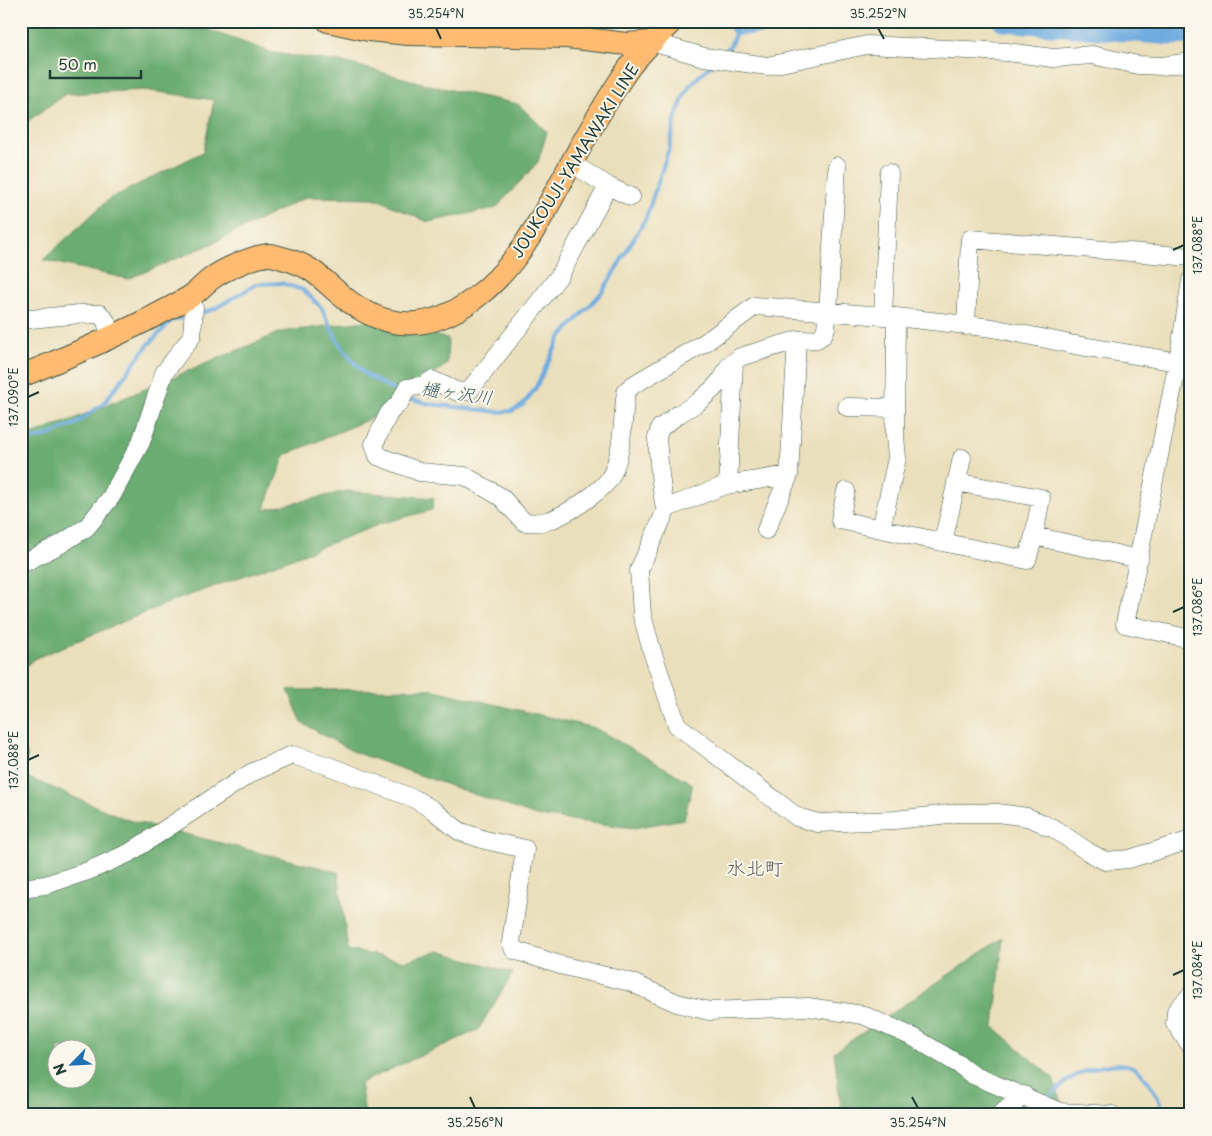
<svg xmlns="http://www.w3.org/2000/svg" width="1212" height="1136" font-family="'Playpen Sans','Klee One',sans-serif">
<style>
.forest{fill:#6aac71;stroke:#447452;fill-rule:evenodd}
.lines{fill:none;stroke-linecap:round;stroke-linejoin:round}
.stream{stroke:#6daadf;stroke-width:4}
.river{stroke:#6daadf;stroke-width:21}
.minor-casing{stroke:#3d5548;stroke-width:19}
.major-casing{stroke:#3d5548;stroke-width:24}
.minor{stroke:#fff;stroke-width:18}
.major{stroke:#febb71;stroke-width:22}
.ticks{fill:none;stroke:#1f3d34;stroke-width:2}
.labels{text-anchor:middle;dominant-baseline:central;stroke-width:4;stroke-linejoin:round;paint-order:stroke}
.street-label{font-size:16px;fill:#1f3d34;stroke:#fbf7ec}
.water-label{font-size:18px;font-style:italic;fill:#365e67;stroke:#fbf7ec}
.quarter-label{font-size:19px;fill:#5f5a53;stroke:#fbf7ec}
.neatline{fill:none;stroke:#1f3d34;stroke-width:2}
.ticks-label{font-size:12px;text-anchor:middle;fill:#1f3d34}
</style>
<rect width="100%" height="100%" fill="#fbf7ec"/>
<filter id="ink" filterUnits="userSpaceOnUse"><feTurbulence type="fractalNoise" baseFrequency=".02" numOctaves="2"/><feDisplacementMap in="SourceGraphic" scale="10" xChannelSelector="R" yChannelSelector="G"/><feConvolveMatrix kernelMatrix="1 2 1 2 8 2 1 2 1" color-interpolation-filters="sRGB"/></filter>
<filter id="wash" filterUnits="userSpaceOnUse"><feTurbulence type="fractalNoise" baseFrequency=".0096" numOctaves="4" result="noise"/><feDisplacementMap in="SourceGraphic" scale="20" xChannelSelector="R" yChannelSelector="G"/><feGaussianBlur stdDeviation="1.12" result="paint"/><feColorMatrix in="noise" values="0 0 0 0 0 0 0 0 0 0 0 0 0 0 0 0 0 1.4 0 .05"/><feComposite in="paint" operator="in"/></filter>
<g filter="url(#wash)">
<rect width="100%" height="100%" fill="#eadfbb"/>
<!-- forest -->
<path class="forest" d="M 21,21 L 184,21 L 273,53 L 347,63 L 437,87 L 518,104 L 547,132 L 538,162 L 496,208 L 428,222 L 374,198 L 306,197 L 209,245 L 128,279 L 43,260 L 109,199 L 203,152 L 214,100 L 144,90 L 65,94 L 21,126 Z
M 381,319 L 448,339 L 447,364 L 381,414 L 285,455 L 264,510 L 347,491 L 434,498 L 432,510 L 383,523 L 282,562 L 168,603 L 34,659 L 21,670 L 21,439 L 76,418 L 281,332 Z
M 430,689 L 595,728 L 693,784 L 684,819 L 634,828 L 536,816 L 354,752 L 302,723 L 288,690 Z
M 21,766 L 29,778 L 128,820 L 338,872 L 348,950 L 405,961 L 439,951 L 513,973 L 478,1030 L 360,1083 L 365,1115 L 21,1115 ZM 58,1048 L 88,1048 L 88,1078 L 58,1078 Z
M 1003,938 L 994,1027 L 1052,1077 L 1067,1115 L 842,1115 L 834,1052 Z"/>
<g class="lines">
<!-- stream -->
<path class="stream" d="M 722,54 L 730,46 L 739,25 L 733,21
M 198,314 L 214,309 L 257,284 L 281,283 L 303,290 L 321,307 L 337,340 L 351,359 L 365,374 L 398,393
M 407,398 L 430,404 L 498,412 L 512,411 L 523,405 L 535,389 L 560,338 L 603,291 L 646,218 L 669,149 L 676,116 L 684,96 L 690,85 L 712,64
M 21,441 L 45,437 L 77,423 L 104,403 L 148,345 L 171,321 L 189,316
M 1047,1100 C 1054,1093 1062,1085 1070,1079 C 1085,1069 1120,1058 1136,1069 C 1150,1079 1159,1100 1166,1115
M 1030,1115 L 1038,1108"/>
<!-- river -->
<path class="river" d="M 1003,21 L 1172,35 L 1191,34
M 739,25 L 808,21"/>
</g>
</g>
<g filter="url(#ink)">
<g class="lines">
<!-- minor casing -->
<g class="minor-casing">
<path id="minor" d="M 652,42 L 704,57 L 767,66 L 867,45 L 1007,52 L 1053,58 L 1092,55 L 1138,65 L 1162,66 L 1191,62
M 571,163 L 608,186 L 560,275 L 469,391 L 458,392 L 432,380 L 424,385 L 407,388 L 400,402 L 389,413 L 374,444 L 378,456 L 420,472 L 465,476 L 501,497 L 524,522 C 545,524 553,520 571,510 C 581,504 604,488 610,478 C 624,452 622,420 626,391 L 633,385 L 706,342 L 755,306 L 896,317 L 993,328 L 1075,345 L 1191,364
M 608,186 L 631,197
M 1191,280 L 1178,362 L 1125,624 L 1191,639
M 883,316 L 889,173
M 896,317 L 895,436 L 897,458 L 881,529 L 1027,560 L 1034,536 L 1139,559
M 21,320 L 80,314 L 100,314 L 106,321 L 110,337
M 966,326 L 970,239 L 1191,257
M 847,407 L 895,408
M 789,475 L 797,340
M 956,482 L 1041,498 L 1034,536
M 728,485 L 734,363
M 846,491 L 840,520 L 881,529
M 667,508 L 664,504 L 660,475 L 657,438 L 660,428 L 679,414 L 697,403 L 713,389 L 723,378 L 729,366 L 740,357 L 797,340 L 817,339 L 823,335 L 826,328 L 828,312 L 837,166
M 766,530 L 789,475 L 726,485 L 667,508 L 639,570 L 642,615 L 652,651 L 677,725 L 797,817 L 818,823 L 895,820 L 958,813 L 998,813 L 1027,817 L 1042,823 L 1046,826 L 1053,828 L 1087,851 L 1105,861 L 1129,859 L 1191,840
M 943,542 L 962,458
M 21,564 L 61,544 L 87,527 L 111,497 L 141,442 L 164,373 L 192,336 L 194,307 L 189,297
M 21,749 L 21,753
M 21,888 L 45,885 L 88,871 L 129,853 L 251,773 L 292,755 L 326,765 L 415,799 L 433,810 L 459,831 L 485,840 L 525,849 L 511,942 L 514,950 L 560,965 L 630,982 L 677,1003 L 709,1011 L 808,1007 L 863,1015 L 913,1037 L 960,1065 L 973,1075 L 1060,1112 L 1112,1115
M 1191,995 L 1176,1011 L 1175,1023 L 1191,1046
M 1000,1115 L 1024,1095"/>
</g>
<!-- major casing -->
<g class="major-casing">
<path id="major" d="M 328,21 L 369,30 L 408,34 L 567,37 L 627,44 L 652,42
M 21,376 C 78,353 135,328 188,298 C 197,293 203,285 211,279 C 222,270 256,255 270,255 C 273,255 278,257 282,258 C 313,266 319,277 342,296 C 386,332 430,332 475,298 C 522,263 545,210 573,160 C 591,128 609,95 631,65 C 643,50 658,36 672,21"/>
</g>
<!-- minor -->
<use href="#minor" class="minor"/>
<!-- major -->
<use href="#major" class="major"/>
</g>
</g>
<!-- ticks -->
<path class="ticks" d="M 436,28 L 441,39M 878,28 L 884,39M 1173,250 L 1184,245M 28,397 L 39,392M 1173,612 L 1184,607M 28,760 L 39,755M 1173,975 L 1184,970M 470,1097 L 475,1108M 912,1097 L 918,1108"/>
<g class="labels">
<!-- street labels -->
<g class="street-label">
<text transform="translate(574 160) rotate(-58)">JOUKOUJI-YAMAWAKI LINE</text>
</g>
<!-- water labels -->
<g class="water-label">
<text transform="translate(457 392) rotate(8)">樋ヶ沢川</text>
</g>
<!-- quarter labels -->
<g class="quarter-label">
<text x="755" y="867">水北町</text>
</g>
</g>
<!-- margin -->
<rect width="1212" height="1136" fill="none" stroke="#fbf7ec" stroke-width="55"/>
<!-- north arrow -->
<g transform="translate(72 1064) rotate(246)"><circle r="24" fill="#fbf7ec" stroke="#a3ada2"/>
<path d="M0-4L9 19L0 12L-9 19Z" fill="#1f6fb2"/>
<text y="-8" font-size="14" font-weight="bold" text-anchor="middle" fill="#1f3d34">N</text>
</g>
<!-- scale -->
<path d="M50 70v8h91v-8" fill="none" stroke="#1f3d34" stroke-width="2.5"/>
<text x="58" y="70" font-size="15" fill="#1f3d34" stroke="#fbf7ec" stroke-width="4" paint-order="stroke">50 m</text>
<rect x="28" y="28" width="1156" height="1080" class="neatline"/>
<g class="ticks-label">
<text x="436" y="18">35.254°N</text>
<text x="878" y="18">35.252°N</text>
<text transform="translate(1198 245) rotate(-90)" y="4">137.088°E</text>
<text transform="translate(14 397) rotate(-90)" y="4">137.090°E</text>
<text transform="translate(1198 607) rotate(-90)" y="4">137.086°E</text>
<text transform="translate(14 760) rotate(-90)" y="4">137.088°E</text>
<text transform="translate(1198 970) rotate(-90)" y="4">137.084°E</text>
<text x="475" y="1127">35.256°N</text>
<text x="918" y="1127">35.254°N</text>
</g>
</svg>
